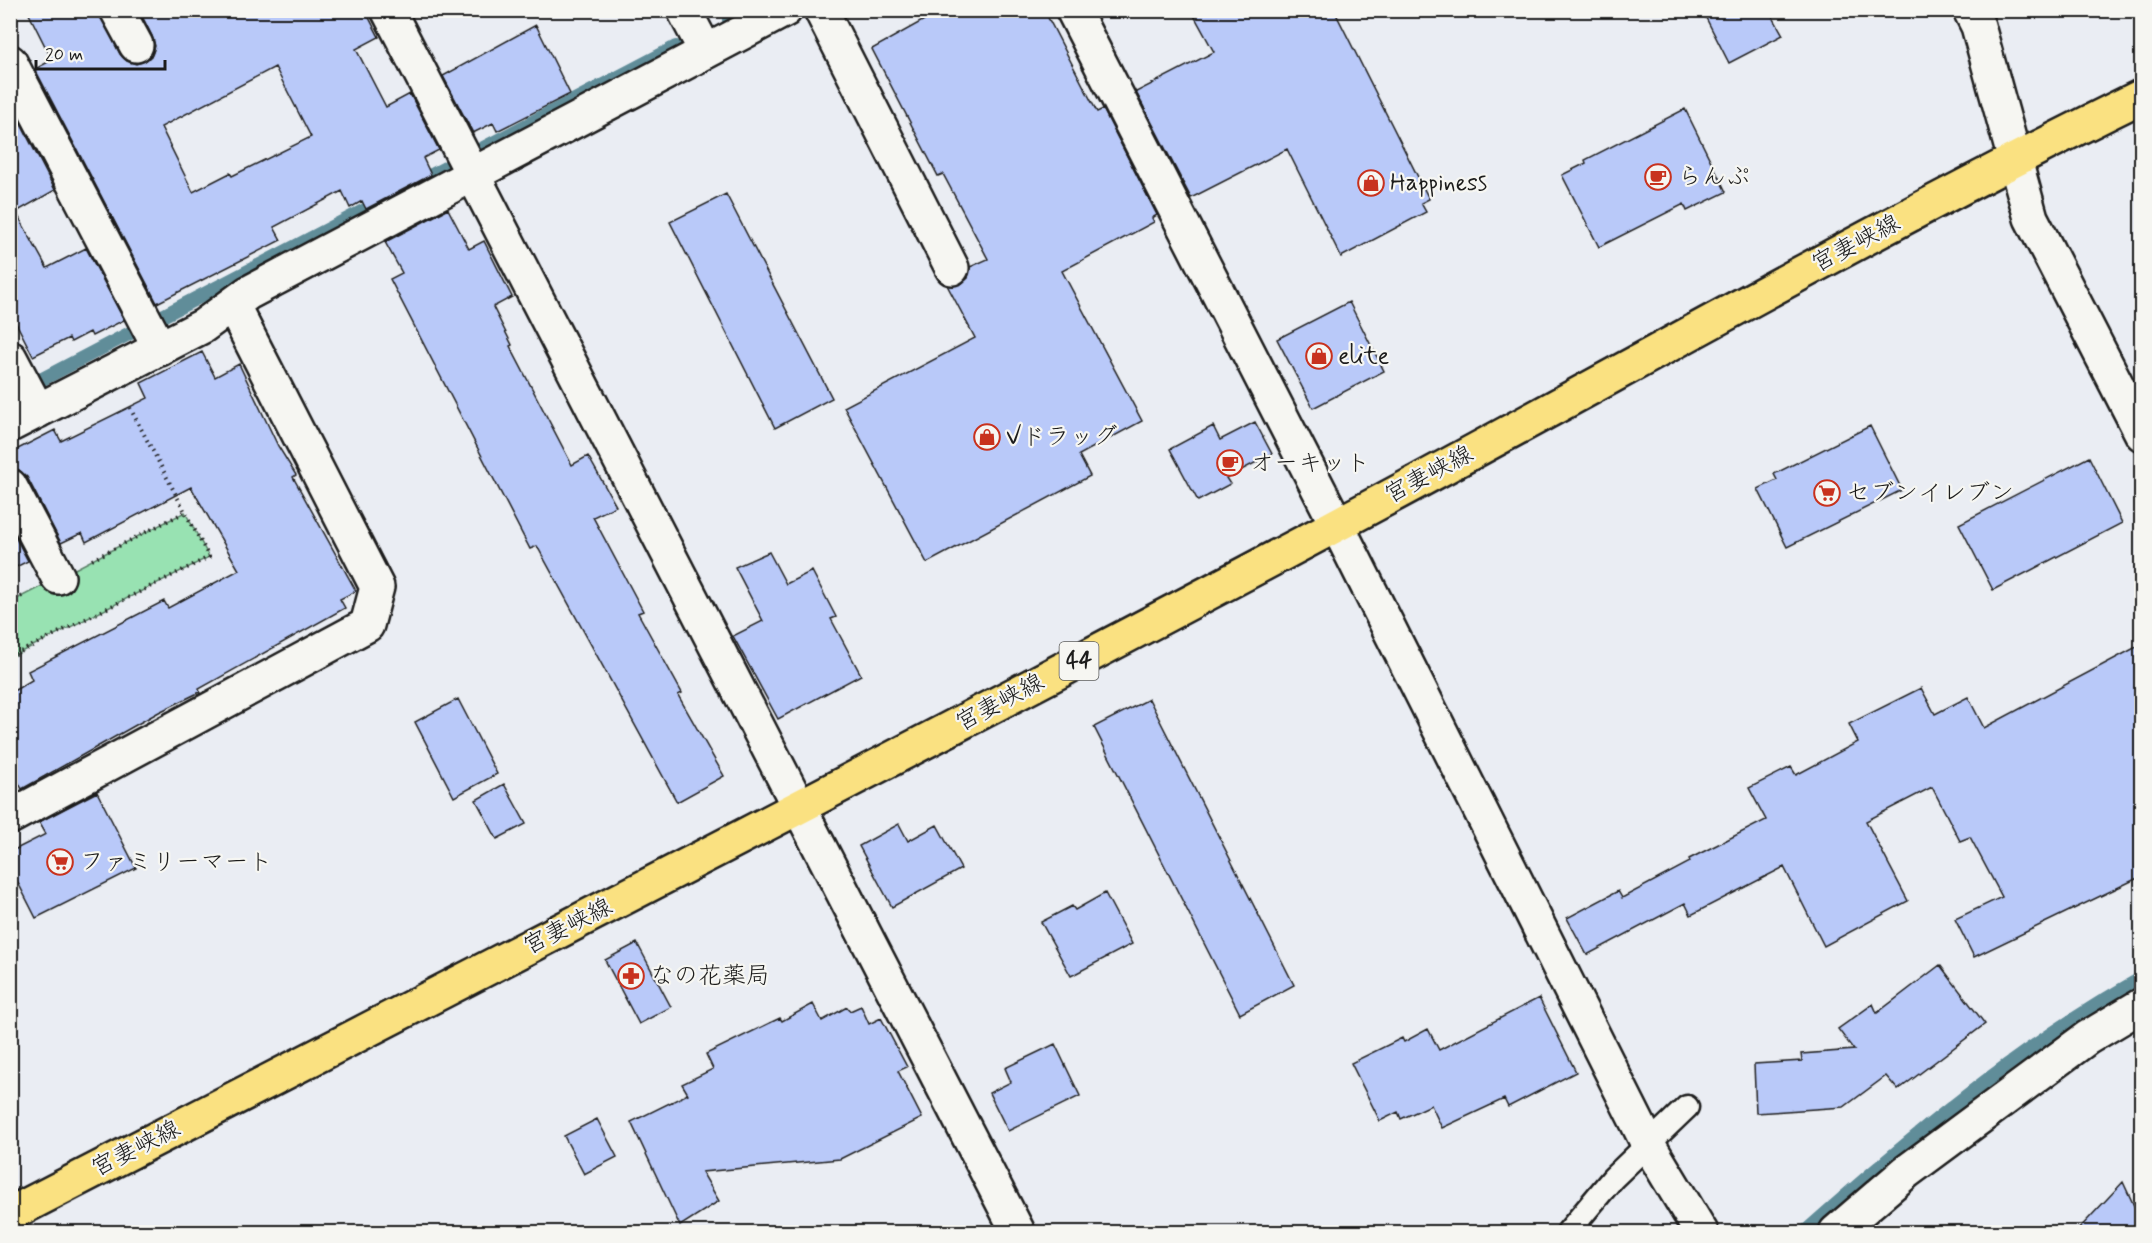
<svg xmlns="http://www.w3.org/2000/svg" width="2152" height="1243" font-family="Mynerve,'Klee One',sans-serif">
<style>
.green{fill:#98e2b2;stroke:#5a7f67;stroke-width:1.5}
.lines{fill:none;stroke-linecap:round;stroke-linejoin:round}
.stream{stroke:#608d99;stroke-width:14}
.building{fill:#b9c9f9;stroke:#1c1c1c;stroke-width:1.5;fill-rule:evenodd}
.service-casing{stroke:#1c1c1c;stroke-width:27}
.minor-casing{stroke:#1c1c1c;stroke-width:38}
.tertiary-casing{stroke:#1c1c1c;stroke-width:38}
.primary-casing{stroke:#1c1c1c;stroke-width:38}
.path{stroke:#1c1c1c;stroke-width:4;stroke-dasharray:1.5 4.5;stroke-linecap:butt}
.service{stroke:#f6f6f2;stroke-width:22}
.minor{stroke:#f6f6f2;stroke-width:33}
.tertiary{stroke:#f6f6f2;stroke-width:33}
.primary{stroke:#fae181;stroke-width:33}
.labels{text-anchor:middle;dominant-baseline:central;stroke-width:4.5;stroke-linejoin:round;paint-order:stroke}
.shield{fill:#f6f6f2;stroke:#5d5d5c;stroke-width:1.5}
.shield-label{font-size:22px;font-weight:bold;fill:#1c1c1c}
.poi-label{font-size:24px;fill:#1c1c1c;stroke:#f6f6f2;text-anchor:start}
.street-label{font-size:24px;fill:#1c1c1c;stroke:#f6f6f2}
</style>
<rect width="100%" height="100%" fill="#eaedf3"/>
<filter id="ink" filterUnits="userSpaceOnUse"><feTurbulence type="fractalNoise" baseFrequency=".0167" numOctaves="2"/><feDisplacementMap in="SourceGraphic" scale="12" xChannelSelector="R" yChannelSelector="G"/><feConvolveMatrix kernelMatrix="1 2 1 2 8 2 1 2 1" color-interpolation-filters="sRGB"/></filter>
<g filter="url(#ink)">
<!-- green -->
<path class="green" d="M 185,512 L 209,557 L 11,657 L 11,602 Z"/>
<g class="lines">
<!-- stream -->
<path class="stream" d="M 729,20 L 748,10
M 10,396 L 676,47
M 1805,1232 C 1909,1139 2019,1047 2142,978"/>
</g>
<!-- building -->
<path class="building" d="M 27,10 L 98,10 L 120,54 L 127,61 L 136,64 L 145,61 L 152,55 L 155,46 L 152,36 L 139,10 L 365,10 L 379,37 L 356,49 L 386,107 L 410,94 L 439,150 L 423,158 L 431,175 L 366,209 L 362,201 L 350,208 L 342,191 L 274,227 L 281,240 L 157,303 L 35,69 L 52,60 ZM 275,67 L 311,137 L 232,176 L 230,173 L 193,192 L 161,127 Z
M 942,10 L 1044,10 L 1097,112 L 1103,109 L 1157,215 L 1152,218 L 1154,222 L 1062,271 L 1142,421 L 1079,455 L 1090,476 L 927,563 L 844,407 L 975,338 L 947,285 L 961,284 L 968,278 L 970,267 L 988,259 L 943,174 L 938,176 L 872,49 Z
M 1191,10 L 1334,10 L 1429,199 L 1421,203 L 1426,212 L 1341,257 L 1287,149 L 1191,198 L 1136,92 L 1214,52 Z
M 1702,10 L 1769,10 L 1783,35 L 1729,63 Z
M 536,25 L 570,94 L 497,131 L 493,123 L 473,133 L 443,76 Z
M 1685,109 L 1726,192 L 1687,211 L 1684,204 L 1599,247 L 1562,175 L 1586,163 L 1585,160 Z
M 14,111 L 55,190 L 16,212 L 47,268 L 86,248 L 124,320 L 92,336 L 90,332 L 71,342 L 69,338 L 33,356 L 10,311 L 10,113 Z
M 726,194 L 832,398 L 775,428 L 670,222 Z
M 448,209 L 469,249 L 484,241 L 512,297 L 493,307 L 512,345 L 510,346 L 572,465 L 588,456 L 616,506 L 593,517 L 643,611 L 638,613 L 682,693 L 678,695 L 724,776 L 677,802 L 537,546 L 530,549 L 390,279 L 402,273 L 385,242 Z
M 1349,302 L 1384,371 L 1313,408 L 1277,339 Z
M 202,352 L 215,377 L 239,364 L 278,446 L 296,475 L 293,477 L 356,591 L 340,599 L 345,608 L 199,689 L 200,692 L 159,712 L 22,789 L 10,767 L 10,693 L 32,680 L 28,671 L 164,601 L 168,608 L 239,570 L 191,487 L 86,542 L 82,533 L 61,543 L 27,477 L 19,470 L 10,467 L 10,453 L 55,430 L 61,441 L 148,398 L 141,383 Z
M 1255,422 L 1272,454 L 1226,478 L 1230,484 L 1198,501 L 1170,449 L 1213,426 L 1220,440 Z
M 1870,426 L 1902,490 L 1787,547 L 1758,489 L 1777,480 L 1774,474 Z
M 2089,457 L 2122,523 L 1993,590 L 1959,524 Z
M 10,527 L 28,561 L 10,570 Z
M 769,552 L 786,584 L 812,571 L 836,617 L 831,619 L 861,675 L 778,719 L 733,636 L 763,621 L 735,567 Z
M 2142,644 L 2142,876 L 1974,957 L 1955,919 L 2002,897 L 1970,837 L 1960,841 L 1932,787 L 1866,821 L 1908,901 L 1824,946 L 1784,867 L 1691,915 L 1685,903 L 1587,955 L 1567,918 L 1618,891 L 1622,898 L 1690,862 L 1689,859 L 1766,820 L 1749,788 L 1791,767 L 1796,775 L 1858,742 L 1849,724 L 1921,688 L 1935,714 L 1968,697 L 1984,728 Z
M 458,699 L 497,774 L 454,797 L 415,722 Z
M 1149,699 L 1294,985 L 1240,1014 L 1094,727 Z
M 504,784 L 526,824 L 497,839 L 476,800 Z
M 97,792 L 136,868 L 36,918 L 10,867 L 10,852 L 46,834 L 39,822 Z
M 899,824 L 908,841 L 937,825 L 961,869 L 892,907 L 859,846 Z
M 1105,893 L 1132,944 L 1071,976 L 1041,922 L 1072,906 L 1075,910 Z
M 637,943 L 671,1007 L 639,1024 L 605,960 Z
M 1940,965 L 1985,1024 L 1898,1090 L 1886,1076 L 1844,1107 L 1756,1113 L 1754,1064 L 1802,1061 L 1801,1054 L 1854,1050 L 1838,1029 L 1873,1004 L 1877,1013 Z
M 1539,998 L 1576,1072 L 1508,1107 L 1504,1099 L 1442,1128 L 1431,1105 L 1401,1119 L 1398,1112 L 1380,1121 L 1351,1063 L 1402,1038 L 1404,1042 L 1428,1029 L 1439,1050 Z
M 813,1004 L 822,1021 L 847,1007 L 850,1011 L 861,1006 L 869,1024 L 881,1018 L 907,1067 L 898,1071 L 922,1118 L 840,1159 L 702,1172 L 719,1201 L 680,1226 L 631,1122 L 688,1094 L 682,1084 L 713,1069 L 706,1054 L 780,1018 L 782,1021 Z
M 1055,1044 L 1080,1096 L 1008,1131 L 989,1093 L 1011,1082 L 1005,1068 Z
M 597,1119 L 617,1157 L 584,1174 L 564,1136 Z
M 2123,1182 L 2142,1223 L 2142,1233 L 2075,1233 Z"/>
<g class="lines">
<!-- service casing -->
<g class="service-casing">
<path id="service" d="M 1568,1232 L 1613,1178 L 1687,1107"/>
</g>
<!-- minor casing -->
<g class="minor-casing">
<path id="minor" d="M 117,10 L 136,45
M 388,10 L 1018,1232
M 684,10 L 705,50
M 821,10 L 952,268
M 1073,10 L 1337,525 L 1648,1144 L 1701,1232
M 10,62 L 160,349
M 10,358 L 38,411
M 10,425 L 203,326 L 248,293 L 785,10
M 10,486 L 58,577
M 10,817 L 367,625 L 377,587 L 233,306
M 1836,1232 L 1906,1172 L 2087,1038 L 2142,1005"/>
</g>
<!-- tertiary casing -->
<g class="tertiary-casing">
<path id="tertiary" d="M 1970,10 L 1978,26 L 2031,218 L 2142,434"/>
</g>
<!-- primary casing -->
<g class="primary-casing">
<path id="primary" d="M 10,1214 C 451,987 892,761 1331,528 C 1601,385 1867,231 2142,96"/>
</g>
<!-- path -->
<path class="path" d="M 92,560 L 185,512
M 10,602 L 24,595
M 10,657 L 209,557 L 129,406"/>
<!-- service -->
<use href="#service" class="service"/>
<!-- minor -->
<use href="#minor" class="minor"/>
<!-- tertiary -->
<use href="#tertiary" class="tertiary"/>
<!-- primary -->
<use href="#primary" class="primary"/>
</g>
</g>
<!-- icons -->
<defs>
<g id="cafe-ring" transform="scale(1.35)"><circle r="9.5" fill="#f6f6f2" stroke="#c8321e" stroke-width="1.5"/><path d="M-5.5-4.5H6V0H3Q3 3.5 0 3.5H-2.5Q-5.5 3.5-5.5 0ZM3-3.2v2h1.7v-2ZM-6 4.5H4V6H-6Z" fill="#c8321e"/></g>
<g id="shop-ring" transform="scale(1.35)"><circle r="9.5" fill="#f6f6f2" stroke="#c8321e" stroke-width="1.5"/><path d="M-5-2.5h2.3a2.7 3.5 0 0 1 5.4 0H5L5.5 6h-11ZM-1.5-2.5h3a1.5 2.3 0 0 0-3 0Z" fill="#c8321e"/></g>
<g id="supermarket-ring" transform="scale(1.35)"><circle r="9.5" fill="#f6f6f2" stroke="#c8321e" stroke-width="1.5"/><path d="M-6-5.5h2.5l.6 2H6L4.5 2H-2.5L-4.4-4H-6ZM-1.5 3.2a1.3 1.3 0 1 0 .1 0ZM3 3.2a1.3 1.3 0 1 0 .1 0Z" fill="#c8321e"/></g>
<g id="pharmacy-ring" transform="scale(1.35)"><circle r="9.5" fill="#f6f6f2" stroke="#c8321e" stroke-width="1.5"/><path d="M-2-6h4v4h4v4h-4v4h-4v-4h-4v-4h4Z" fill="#c8321e"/></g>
</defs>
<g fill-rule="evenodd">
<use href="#cafe-ring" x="1658" y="177"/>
<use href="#shop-ring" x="1371" y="183"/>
<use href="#shop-ring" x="1319" y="356"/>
<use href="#shop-ring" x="987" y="437"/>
<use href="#cafe-ring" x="1230" y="463"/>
<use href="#supermarket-ring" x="1827" y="493"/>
<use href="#supermarket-ring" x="60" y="862"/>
<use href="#pharmacy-ring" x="631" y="976"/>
</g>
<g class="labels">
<!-- shield labels -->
<rect class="shield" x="1059.5" y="642" width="39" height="38" rx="4.5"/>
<g class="shield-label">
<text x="1079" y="661">44</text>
</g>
<!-- poi labels -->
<g class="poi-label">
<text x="1678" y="177">らんぷ</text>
<text x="1390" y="183">Happiness</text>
<text x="1338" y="356">elite</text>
<text x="1006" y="437">Vドラッグ</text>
<text x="1250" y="463">オーキット</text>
<text x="1846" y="493">セブンイレブン</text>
<text x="80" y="862">ファミリーマート</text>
<text x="650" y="976">なの花薬局</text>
</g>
<!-- street labels -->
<g class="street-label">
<text transform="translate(1856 244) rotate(-28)">宮妻峡線</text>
<text transform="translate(1429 475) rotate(-28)">宮妻峡線</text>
<text transform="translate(1000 703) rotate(-28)">宮妻峡線</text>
<text transform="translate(568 927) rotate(-27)">宮妻峡線</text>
<text transform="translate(136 1149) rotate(-27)">宮妻峡線</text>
</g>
</g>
<!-- margin -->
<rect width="2152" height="1243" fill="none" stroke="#f6f6f2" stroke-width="36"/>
<rect x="18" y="18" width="2116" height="1207" fill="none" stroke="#1c1c1c" stroke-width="2" filter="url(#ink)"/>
<!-- scale -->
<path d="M36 60v9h129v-9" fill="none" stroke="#1c1c1c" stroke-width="3"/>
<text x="45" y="60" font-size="18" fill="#1c1c1c" stroke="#f6f6f2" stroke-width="4.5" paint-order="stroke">20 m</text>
</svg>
